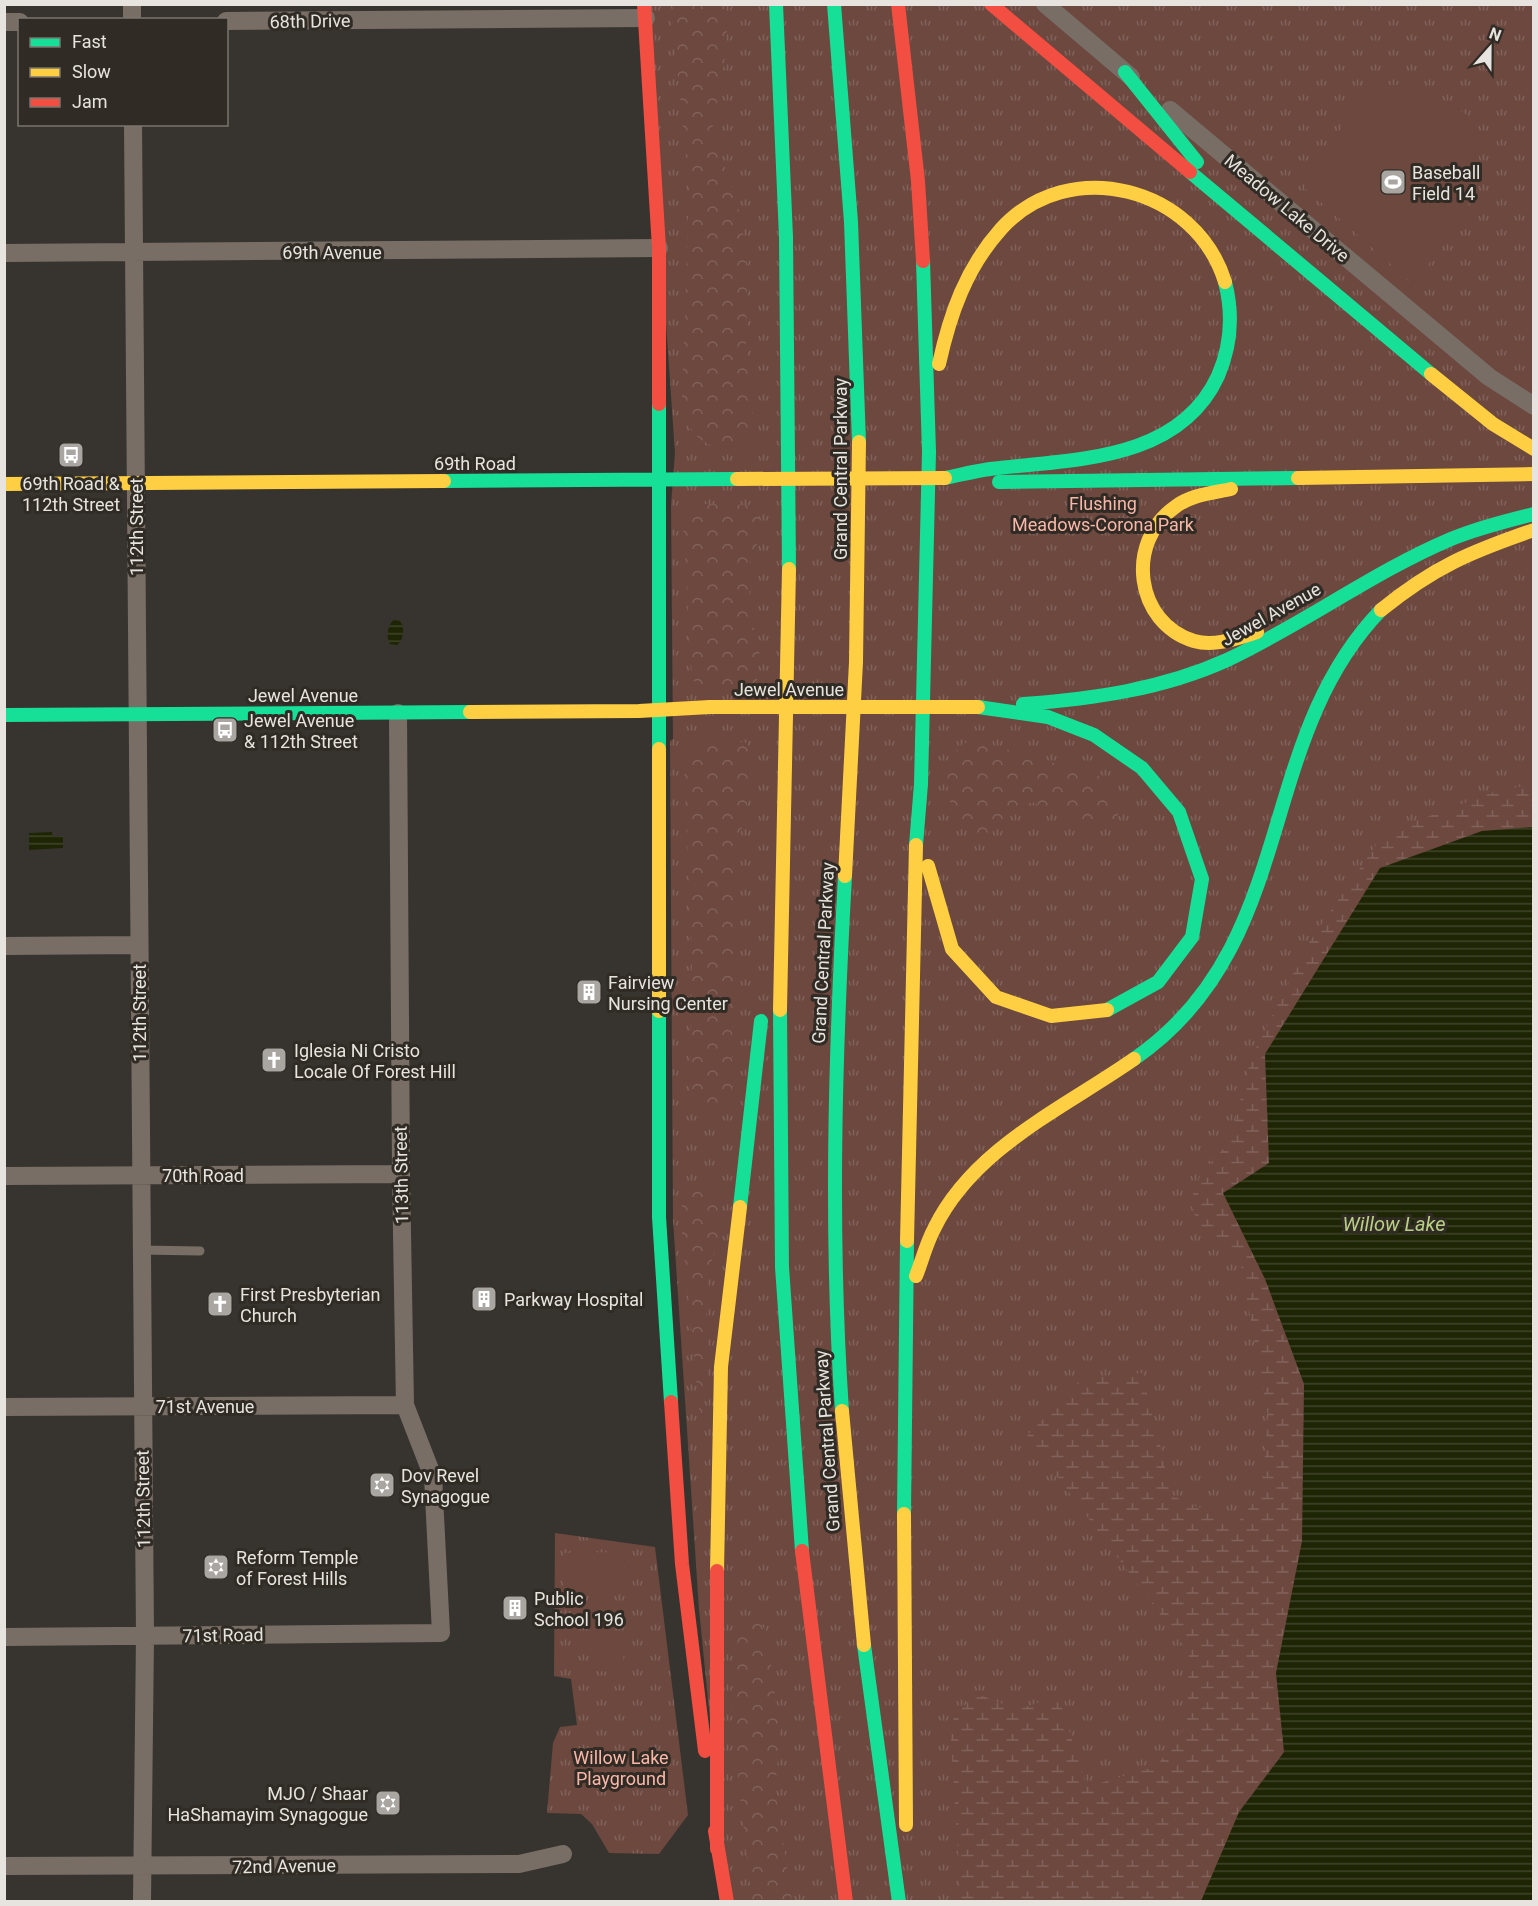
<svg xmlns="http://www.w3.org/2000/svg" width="1538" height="1906" font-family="Roboto,sans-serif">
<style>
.grass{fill:url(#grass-tufts)}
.forest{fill:url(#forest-crowns)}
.wetland{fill:url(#wetland-marsh)}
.pitch{fill:#6c483f}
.water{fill:url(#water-rules)}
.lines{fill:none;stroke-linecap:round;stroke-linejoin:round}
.lane{stroke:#796e66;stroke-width:9}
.street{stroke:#796e66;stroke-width:18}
.fast{stroke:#16e098;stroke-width:14}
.slow{stroke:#ffcf43;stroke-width:14}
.jam{stroke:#f24e42;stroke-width:14}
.slow-bridge{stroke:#ffcf43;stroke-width:14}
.labels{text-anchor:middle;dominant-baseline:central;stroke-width:6;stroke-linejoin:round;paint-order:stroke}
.street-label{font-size:18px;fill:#e7e4df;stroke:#302b24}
.poi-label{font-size:18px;fill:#e7e4df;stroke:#302b24;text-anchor:start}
.park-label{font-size:18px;fill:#fab7a8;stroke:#302b24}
.water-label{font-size:20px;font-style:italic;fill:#b9cf84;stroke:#302b24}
</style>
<defs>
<pattern id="grass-tufts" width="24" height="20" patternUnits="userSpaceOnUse" patternTransform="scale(1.5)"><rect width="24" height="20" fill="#6c483f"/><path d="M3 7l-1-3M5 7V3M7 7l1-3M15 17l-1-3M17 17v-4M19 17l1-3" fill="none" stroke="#81625a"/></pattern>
<pattern id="forest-crowns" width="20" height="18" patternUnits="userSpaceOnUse" patternTransform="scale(1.5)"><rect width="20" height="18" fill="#6c483f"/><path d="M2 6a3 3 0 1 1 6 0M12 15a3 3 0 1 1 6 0" fill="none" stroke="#81625a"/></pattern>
<pattern id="wetland-marsh" width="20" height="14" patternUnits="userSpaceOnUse" patternTransform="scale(1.5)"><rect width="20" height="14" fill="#6c483f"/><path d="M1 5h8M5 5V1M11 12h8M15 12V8" fill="none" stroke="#81625a"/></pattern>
<pattern id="water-rules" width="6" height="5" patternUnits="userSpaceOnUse" patternTransform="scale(1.5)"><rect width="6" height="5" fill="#1e2505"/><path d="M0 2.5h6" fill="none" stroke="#3f4429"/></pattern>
</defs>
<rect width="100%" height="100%" fill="#373430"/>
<!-- grass -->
<path class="grass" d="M 644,5 L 1533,5 L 1533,1901 L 728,1901 L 699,1609 L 673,1220 L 670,741 L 673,739 L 671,505 L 675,453 Z
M 555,1533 L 655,1547 L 688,1815 L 659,1854 L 609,1853 L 592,1824 L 581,1814 L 547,1813 L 553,1743 L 560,1727 L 577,1725 L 571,1679 L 554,1676 Z"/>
<!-- forest -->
<path class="forest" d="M 671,5 L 726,5 L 727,46 L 712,130 L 737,201 L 747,258 L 746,349 L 752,377 L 753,435 L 749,447 C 710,452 689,442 682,402 L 689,188 Z
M 697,504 L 759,505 L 760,536 L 750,562 L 749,616 L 760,645 L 757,682 L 753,688 C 736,693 704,693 692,679 L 683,523 L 689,509 Z
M 718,738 L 747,743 L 751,751 L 750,793 L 736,851 L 731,1101 L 730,1109 L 720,1111 L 690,1107 L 692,958 L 684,768 C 689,742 692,741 718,738 Z
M 981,742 L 1099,776 L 1113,797 L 1118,815 L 1113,824 L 1096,827 L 1032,802 L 1008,814 L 992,832 L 977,838 L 955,822 L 948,793 L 947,761 L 964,743 Z
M 698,1183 L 716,1189 C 729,1219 717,1236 711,1264 C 699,1313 716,1372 700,1420 L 682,1232 L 682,1196 Z
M 756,1615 L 765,1630 L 772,1671 L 780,1737 L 775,1789 L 792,1901 L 752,1901 L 732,1726 L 735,1630 L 741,1618 Z"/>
<!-- wetland -->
<path class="wetland" d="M 1533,785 L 1533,827 L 1482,831 L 1380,868 L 1265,1054 L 1269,1163 L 1223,1193 L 1265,1279 L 1304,1384 L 1302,1541 L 1276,1673 L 1284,1752 L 1239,1812 L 1201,1901 L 961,1901 L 950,1723 L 975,1693 L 1018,1710 L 1058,1695 L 1087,1787 L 1157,1766 L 1187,1724 L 1189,1653 L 1027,1436 L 1082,1378 L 1142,1373 L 1172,1496 L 1237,1523 L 1262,1492 L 1268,1416 L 1238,1249 L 1202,1236 L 1190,1202 L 1201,1174 L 1230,1141 L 1251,1058 L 1308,944 L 1384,833 L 1502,789 Z"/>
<!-- pitch -->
<path class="pitch" d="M 1418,84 L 1473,119 L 1482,178 L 1465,211 L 1414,285 L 1304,187 L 1368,86 Z
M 624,1552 L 625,1589 L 564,1590 L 564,1553 Z
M 594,1632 L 624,1633 L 623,1672 L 593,1671 Z"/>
<!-- water -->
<path class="water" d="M 394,620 L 400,621 C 405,627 404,640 397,645 L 390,644 C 386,638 387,625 394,620 Z
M 1533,827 L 1533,1901 L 1201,1901 L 1239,1812 L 1284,1752 L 1276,1673 L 1302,1541 L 1304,1384 L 1265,1279 L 1223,1193 L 1269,1163 L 1265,1054 L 1380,868 L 1482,831 Z
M 52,832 L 53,837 L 63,836 L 63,848 L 29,850 L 29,833 Z"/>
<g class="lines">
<!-- lane -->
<path class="lane" d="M 141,1250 L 200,1251"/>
<!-- street -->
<path class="street" d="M 132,4 L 132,20
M 1045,4 L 1131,77
M 226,21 L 646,18
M 4,22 L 20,22
M 1170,110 L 1489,377 L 1534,406
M 133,124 L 145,1636 L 142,1902
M 4,253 L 659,248
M 4,946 L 138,945
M 4,1176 L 401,1174
M 4,1407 L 405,1405
M 4,1637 L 441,1633 L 433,1477 L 405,1405 L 401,1174 L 398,713
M 4,1866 L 519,1864 L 563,1854"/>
<!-- fast -->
<path class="fast" d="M 776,4 L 786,237 L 789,569
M 834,4 L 851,222 L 859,442
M 1125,72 L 1197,162
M 1190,172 L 1431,374
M 659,404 L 659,749
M 945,478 C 960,475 975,471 990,469 C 1070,459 1178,463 1218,376 C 1231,346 1233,313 1225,282
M 444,481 L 737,479
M 999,482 L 1298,478
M 1023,704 C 1093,699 1163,689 1227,660 C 1304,624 1373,572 1451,539 C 1478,528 1506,521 1534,514
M 978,707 L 1048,717 L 1094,735 L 1142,768 L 1179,812 L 1202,879 L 1192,937 L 1158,982 L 1107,1010
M 4,715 L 470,712
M 916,845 L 921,784 L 929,452 L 923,261
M 780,1010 L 782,1267 L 802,1551
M 659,1011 L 659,1217 L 671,1402
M 1134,1059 C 1300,945 1253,742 1381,610
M 740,1207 L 761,1021
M 842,1411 C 830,1233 835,1055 845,876
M 904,1514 L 907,1241
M 864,1645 L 899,1902"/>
<!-- slow -->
<path class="slow" d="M 939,364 C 950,314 966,268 1001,229 C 1069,154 1196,187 1225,282
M 1431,374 L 1493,424 L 1534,449
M 1298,478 L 1534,474
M 4,484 L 444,481
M 1231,489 C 1212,493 1190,495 1175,507 C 1125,542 1135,623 1194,641 C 1215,647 1238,638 1257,632
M 1381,610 C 1434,567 1470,552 1534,530
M 470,712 L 639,711 L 710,707
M 659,749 L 659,1011
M 928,866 L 952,949 L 996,997 L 1051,1016 L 1107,1010
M 845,876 L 856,662 L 859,442
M 780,1010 L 789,569
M 907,1241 L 916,845
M 916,1276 C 922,1261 926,1244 934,1229 C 973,1148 1064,1108 1134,1059
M 842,1411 L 864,1645
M 904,1514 L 906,1825
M 717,1571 L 721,1367 L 740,1207"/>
<!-- jam -->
<path class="jam" d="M 644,4 L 659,248 L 659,404
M 898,4 L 918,181 L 923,261
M 991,4 L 1190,172
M 671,1402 L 682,1564 L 705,1751
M 802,1551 L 846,1902
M 717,1571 L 717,1849
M 715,1831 L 727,1902"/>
<!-- slow-bridge -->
<path class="slow-bridge" d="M 737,479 L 945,478
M 710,707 L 978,707"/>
</g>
<!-- icons -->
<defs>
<g id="stadium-square" transform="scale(1.35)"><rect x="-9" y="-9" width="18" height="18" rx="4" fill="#a9a6a2" stroke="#302b24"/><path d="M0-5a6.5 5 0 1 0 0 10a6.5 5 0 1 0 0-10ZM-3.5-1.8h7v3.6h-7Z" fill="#fff"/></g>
<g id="bus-square" transform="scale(1.35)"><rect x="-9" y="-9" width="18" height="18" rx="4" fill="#a9a6a2" stroke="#302b24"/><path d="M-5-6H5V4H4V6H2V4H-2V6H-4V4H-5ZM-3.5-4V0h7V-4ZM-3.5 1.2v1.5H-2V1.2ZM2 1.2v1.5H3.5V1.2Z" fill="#fff"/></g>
<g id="building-square" transform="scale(1.35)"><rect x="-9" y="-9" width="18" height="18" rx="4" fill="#a9a6a2" stroke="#302b24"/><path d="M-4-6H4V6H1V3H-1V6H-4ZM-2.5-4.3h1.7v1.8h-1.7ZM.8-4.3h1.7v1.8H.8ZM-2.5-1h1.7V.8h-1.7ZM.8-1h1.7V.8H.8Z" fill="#fff"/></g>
<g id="church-square" transform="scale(1.35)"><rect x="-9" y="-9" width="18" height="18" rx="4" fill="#a9a6a2" stroke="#302b24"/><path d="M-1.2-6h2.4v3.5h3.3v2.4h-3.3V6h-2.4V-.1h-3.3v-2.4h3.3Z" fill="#fff"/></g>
<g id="synagogue-square" transform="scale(1.35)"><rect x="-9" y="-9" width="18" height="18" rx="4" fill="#a9a6a2" stroke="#302b24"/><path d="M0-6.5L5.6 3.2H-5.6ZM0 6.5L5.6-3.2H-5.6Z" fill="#fff"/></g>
</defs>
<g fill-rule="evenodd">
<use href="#stadium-square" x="1393" y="182"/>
<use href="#bus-square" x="71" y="455"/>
<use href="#bus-square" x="225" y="730"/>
<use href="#building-square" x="589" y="992"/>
<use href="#church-square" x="274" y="1060"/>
<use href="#building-square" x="484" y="1299"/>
<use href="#church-square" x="220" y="1304"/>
<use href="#synagogue-square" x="382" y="1485"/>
<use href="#synagogue-square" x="216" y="1567"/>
<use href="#building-square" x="515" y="1608"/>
<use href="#synagogue-square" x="388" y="1803"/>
</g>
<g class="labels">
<!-- street labels -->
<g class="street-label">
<text transform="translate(310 21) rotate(-1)">68th Drive</text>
<text transform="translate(1287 208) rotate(40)">Meadow Lake Drive</text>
<text x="332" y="252">69th Avenue</text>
<text x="475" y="463">69th Road</text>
<text transform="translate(840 469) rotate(-90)">Grand Central Parkway</text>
<text transform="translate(136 527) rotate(-90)">112th Street</text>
<text transform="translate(1271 614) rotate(-29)">Jewel Avenue</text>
<text x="789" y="689">Jewel Avenue</text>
<text x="303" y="695">Jewel Avenue</text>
<text transform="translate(823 953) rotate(-87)">Grand Central Parkway</text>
<text transform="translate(139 1013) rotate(-90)">112th Street</text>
<text x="203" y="1175">70th Road</text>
<text transform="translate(401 1175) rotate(-91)">113th Street</text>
<text x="205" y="1406">71st Avenue</text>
<text transform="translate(827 1441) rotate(-94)">Grand Central Parkway</text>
<text transform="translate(143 1499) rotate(-91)">112th Street</text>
<text transform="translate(223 1635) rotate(-1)">71st Road</text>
<text transform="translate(284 1866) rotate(-1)">72nd Avenue</text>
</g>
<!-- poi labels -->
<g class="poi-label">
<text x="1412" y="172">Baseball<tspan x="1412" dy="21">Field 14</tspan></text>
<text x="71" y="483" text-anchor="middle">69th Road &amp;<tspan x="71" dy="21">112th Street</tspan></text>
<text x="244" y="720">Jewel Avenue<tspan x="244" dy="21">&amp; 112th Street</tspan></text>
<text x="608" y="982">Fairview<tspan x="608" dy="21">Nursing Center</tspan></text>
<text x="294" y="1050">Iglesia Ni Cristo<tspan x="294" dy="21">Locale Of Forest Hill</tspan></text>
<text x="240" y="1294">First Presbyterian<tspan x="240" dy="21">Church</tspan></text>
<text x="504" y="1299">Parkway Hospital</text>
<text x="401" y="1475">Dov Revel<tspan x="401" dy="21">Synagogue</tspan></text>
<text x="236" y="1557">Reform Temple<tspan x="236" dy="21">of Forest Hills</tspan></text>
<text x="534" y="1598">Public<tspan x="534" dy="21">School 196</tspan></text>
<text x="368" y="1793" text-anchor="end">MJO / Shaar<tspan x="368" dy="21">HaShamayim Synagogue</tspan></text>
</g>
<!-- park labels -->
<g class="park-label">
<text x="1103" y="503">Flushing<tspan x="1103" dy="21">Meadows-Corona Park</tspan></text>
<text x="621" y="1757">Willow Lake<tspan x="621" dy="21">Playground</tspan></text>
</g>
<!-- water labels -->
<g class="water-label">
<text x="1394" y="1224">Willow Lake</text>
</g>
</g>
<!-- border -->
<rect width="1538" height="1906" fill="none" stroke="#e7e4df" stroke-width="12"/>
<!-- legend -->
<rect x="18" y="18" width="210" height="108" fill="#302b24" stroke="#79756f" stroke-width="1.5"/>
<rect x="30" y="38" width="30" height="9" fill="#16e098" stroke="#79756f" stroke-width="1.5"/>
<text x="72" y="48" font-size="18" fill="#e7e4df">Fast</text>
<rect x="30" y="68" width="30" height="9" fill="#ffcf43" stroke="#79756f" stroke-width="1.5"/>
<text x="72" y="78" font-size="18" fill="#e7e4df">Slow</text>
<rect x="30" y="98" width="30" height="9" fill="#f24e42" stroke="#79756f" stroke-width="1.5"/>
<text x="72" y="108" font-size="18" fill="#e7e4df">Jam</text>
<!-- north arrow -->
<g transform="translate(1490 48) rotate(21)" stroke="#302b24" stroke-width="4.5" paint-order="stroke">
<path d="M0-4.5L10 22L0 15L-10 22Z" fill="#e7e4df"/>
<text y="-9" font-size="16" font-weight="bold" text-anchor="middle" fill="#e7e4df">N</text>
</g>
</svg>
